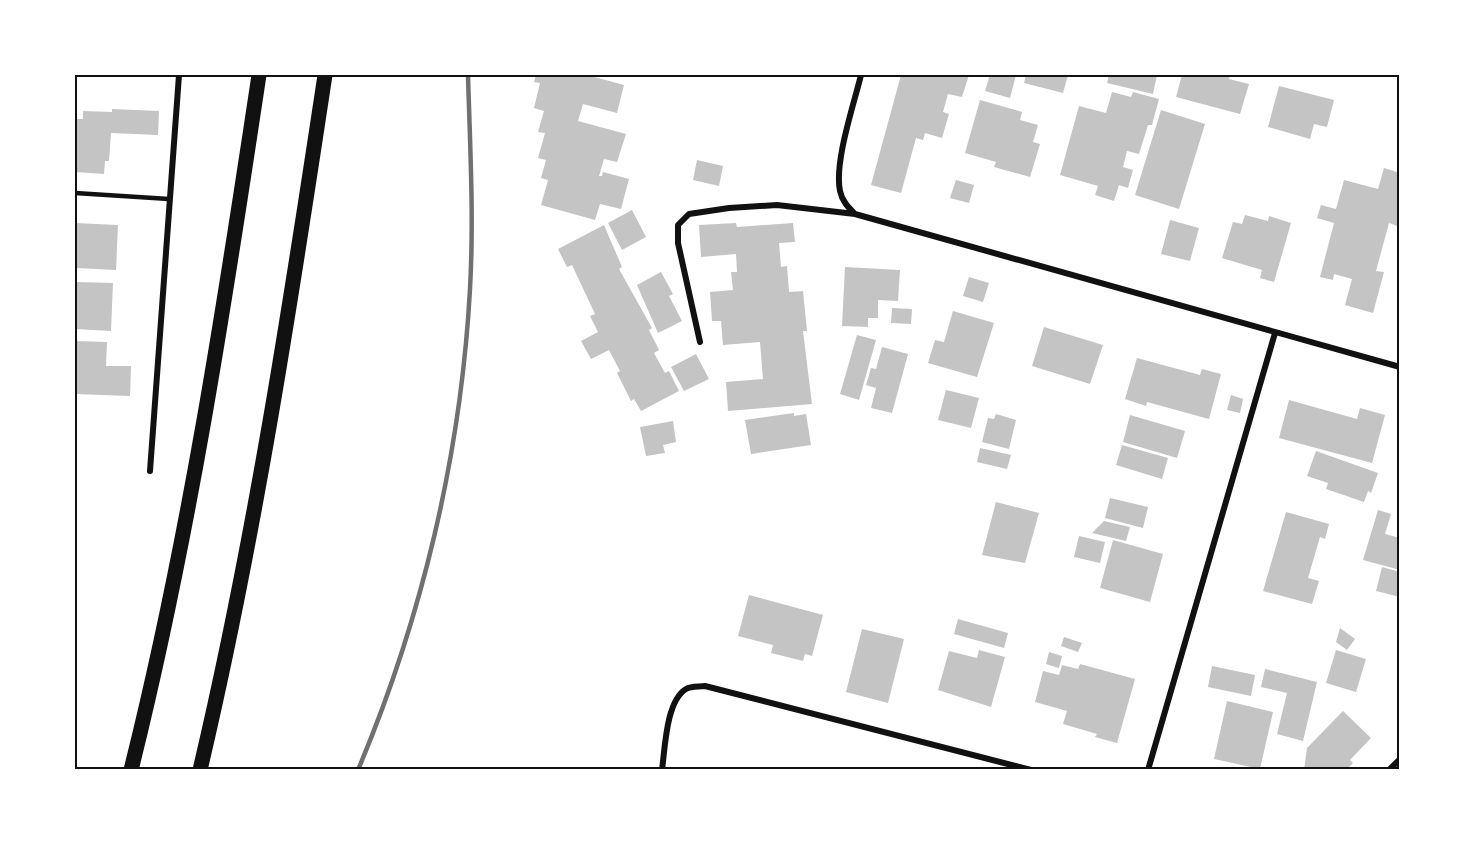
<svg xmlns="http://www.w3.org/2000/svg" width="1475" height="845" font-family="Barlow,sans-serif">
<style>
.building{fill:#c4c4c4}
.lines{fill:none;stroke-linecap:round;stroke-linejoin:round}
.service{stroke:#111;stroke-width:4.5}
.minor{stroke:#111;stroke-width:6}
.primary{stroke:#111;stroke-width:15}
.rail{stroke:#707070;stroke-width:4.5}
.neatline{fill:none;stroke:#111;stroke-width:2}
</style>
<rect width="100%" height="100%" fill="#fff"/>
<!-- building -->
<path class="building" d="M 536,75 L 587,75 L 624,85 L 617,113 L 583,104 L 578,121 L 626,134 L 617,162 L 604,159 L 599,176 L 602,176 L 603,172 L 629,179 L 621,209 L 600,204 L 595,220 L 541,205 L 548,180 L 541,178 L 546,160 L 538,158 L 545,133 L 538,132 L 544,111 L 534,108 L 540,83 L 534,82 Z
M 901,75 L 969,75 L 962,97 L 948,94 L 943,112 L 949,114 L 942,138 L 925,133 L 923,140 L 916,138 L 901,193 L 871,185 Z
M 990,75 L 1016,75 L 1010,98 L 985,91 Z
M 1026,75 L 1068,75 L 1063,93 L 1024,83 Z
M 1109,75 L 1157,75 L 1153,94 L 1107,83 Z
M 1182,75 L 1230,75 L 1229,79 L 1249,84 L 1240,114 L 1176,97 Z
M 1279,86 L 1334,100 L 1327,127 L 1314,124 L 1310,139 L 1268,127 Z
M 1112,92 L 1131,97 L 1133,92 L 1159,99 L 1152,125 L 1148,125 L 1139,154 L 1127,151 L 1123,167 L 1133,170 L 1128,188 L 1119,185 L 1114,201 L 1095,195 L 1098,186 L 1060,175 L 1079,106 L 1106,113 Z
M 980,100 L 1022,112 L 1020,120 L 1038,125 L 1033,142 L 1040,144 L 1030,177 L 994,167 L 996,162 L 965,153 Z
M 112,109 L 159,111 L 158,135 L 111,133 L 109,161 L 105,161 L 104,174 L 75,172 L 75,119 L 83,119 L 83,111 L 112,112 Z
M 1161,110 L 1205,124 L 1179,209 L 1135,195 Z
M 697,160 L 723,166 L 719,186 L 693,180 Z
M 1384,168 L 1400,173 L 1400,214 L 1397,226 L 1389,223 L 1376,271 L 1384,272 L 1373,313 L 1345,305 L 1352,279 L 1334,274 L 1333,280 L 1320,277 L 1334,223 L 1317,218 L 1321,205 L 1336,209 L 1344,180 L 1378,189 Z
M 956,180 L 974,185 L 969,203 L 950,198 Z
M 632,210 L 646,237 L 622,250 L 608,223 Z
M 1245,215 L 1268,221 L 1269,216 L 1291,223 L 1274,282 L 1260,278 L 1262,270 L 1222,258 L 1233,222 L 1242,224 Z
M 1170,220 L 1199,228 L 1190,261 L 1161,254 Z
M 75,223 L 118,225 L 116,270 L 77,268 Z
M 736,223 L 737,227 L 793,223 L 795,242 L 779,243 L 781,267 L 787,266 L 789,292 L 803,291 L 807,331 L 803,331 L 812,404 L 728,411 L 726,382 L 763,379 L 760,342 L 723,345 L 721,321 L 712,321 L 710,292 L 733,290 L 731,272 L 737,272 L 736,254 L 701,257 L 699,225 Z
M 604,225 L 622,267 L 619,269 L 652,328 L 649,330 L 659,350 L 654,353 L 665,373 L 669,371 L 679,391 L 641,411 L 634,399 L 631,401 L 617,373 L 620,371 L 609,350 L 591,359 L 581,341 L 598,332 L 590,316 L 595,314 L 572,265 L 567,267 L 558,249 Z
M 845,267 L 900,270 L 898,301 L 878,300 L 878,318 L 868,318 L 868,327 L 842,326 Z
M 661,272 L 673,294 L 669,296 L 682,321 L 658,333 L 637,285 Z
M 969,277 L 989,283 L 983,302 L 963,296 Z
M 75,282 L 113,283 L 111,331 L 75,329 Z
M 892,308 L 912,309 L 911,324 L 891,323 Z
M 953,311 L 994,323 L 977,377 L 928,363 L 935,340 L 944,342 Z
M 1044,327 L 1103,345 L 1090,384 L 1032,366 Z
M 857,335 L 876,340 L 859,400 L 840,394 Z
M 75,341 L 107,342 L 106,366 L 131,366 L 130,396 L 75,394 Z
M 882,347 L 908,354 L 892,413 L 871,408 L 876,388 L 866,385 L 871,368 L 876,369 Z
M 696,354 L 709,379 L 684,391 L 671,367 Z
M 1137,358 L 1200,375 L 1202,369 L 1221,374 L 1209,419 L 1147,402 L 1146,406 L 1125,399 Z
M 946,390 L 979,398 L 971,428 L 938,420 Z
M 1231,395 L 1243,399 L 1240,413 L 1227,410 Z
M 1289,400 L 1357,419 L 1360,408 L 1385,415 L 1372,463 L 1279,438 Z
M 794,413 L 794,416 L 806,414 L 811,445 L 751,454 L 745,420 Z
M 996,414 L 1016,420 L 1009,449 L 982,442 L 988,418 L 994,419 Z
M 1130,415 L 1185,431 L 1177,458 L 1123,442 Z
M 673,421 L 676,442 L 663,445 L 665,453 L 646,456 L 640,427 Z
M 1122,445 L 1168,458 L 1162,479 L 1116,465 Z
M 980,448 L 1011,455 L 1007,469 L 977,462 Z
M 1316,451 L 1378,473 L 1371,493 L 1368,491 L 1364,502 L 1326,489 L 1328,483 L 1307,476 Z
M 1110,498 L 1148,507 L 1143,528 L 1105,518 Z
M 996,502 L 1039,513 L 1025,563 L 982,555 Z
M 1378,510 L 1391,514 L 1385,534 L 1400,538 L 1400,570 L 1363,560 Z
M 1286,512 L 1329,524 L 1325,539 L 1320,537 L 1308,578 L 1319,581 L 1312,604 L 1263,591 Z
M 1104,521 L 1130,527 L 1126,541 L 1092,533 Z
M 1079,536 L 1105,542 L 1100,563 L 1074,557 Z
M 1113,540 L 1163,554 L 1150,602 L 1100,588 Z
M 1382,567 L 1400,572 L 1400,597 L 1376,591 Z
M 749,595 L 823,615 L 812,656 L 805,654 L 803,661 L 771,653 L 773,645 L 738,636 Z
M 958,619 L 1008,633 L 1004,648 L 954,634 Z
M 1340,628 L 1355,639 L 1347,650 L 1336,642 Z
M 862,629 L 904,639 L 888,703 L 846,692 Z
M 1064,637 L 1082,643 L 1078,652 L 1061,646 Z
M 979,650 L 1005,657 L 991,707 L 938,690 L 949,651 L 977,658 Z
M 1336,650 L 1366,659 L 1356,692 L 1326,683 Z
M 1049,652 L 1062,656 L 1059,668 L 1046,664 Z
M 1080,664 L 1135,679 L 1117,743 L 1095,737 L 1097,734 L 1063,724 L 1067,711 L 1035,702 L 1043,671 L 1059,675 L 1062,665 L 1078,669 Z
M 1212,666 L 1255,675 L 1251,696 L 1208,687 Z
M 1265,669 L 1317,682 L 1303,741 L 1277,734 L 1287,693 L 1261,687 Z
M 1227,701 L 1273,712 L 1260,769 L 1214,759 Z
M 1343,711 L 1371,738 L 1350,760 L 1353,763 L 1346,770 L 1304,770 L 1307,748 Z"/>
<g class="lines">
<!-- service -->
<path class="service" d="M 75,193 L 169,199"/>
<!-- minor -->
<path class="minor" d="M 861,75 C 854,104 834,162 840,191 C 842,201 848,207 855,214 L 1400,367
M 700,342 L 678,243 L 678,225 L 689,214 L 729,208 L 777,205 L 855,214
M 150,471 L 179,75
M 662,770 C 665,749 666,701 686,689 C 691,686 699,687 705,686 L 1031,770
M 1148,770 L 1275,333
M 1389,770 L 1400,759"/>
<!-- primary -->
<path class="primary" d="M 131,770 C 188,542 224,308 259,75
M 200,770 C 254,541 290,307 325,75"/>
<!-- rail -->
<path class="rail" d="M 358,770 C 422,618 461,454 470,289 C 474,218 470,146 468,75"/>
</g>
<!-- border -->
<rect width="1475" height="845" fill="none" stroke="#ffffff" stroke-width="153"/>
<rect x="76" y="76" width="1322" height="692" class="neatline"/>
</svg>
